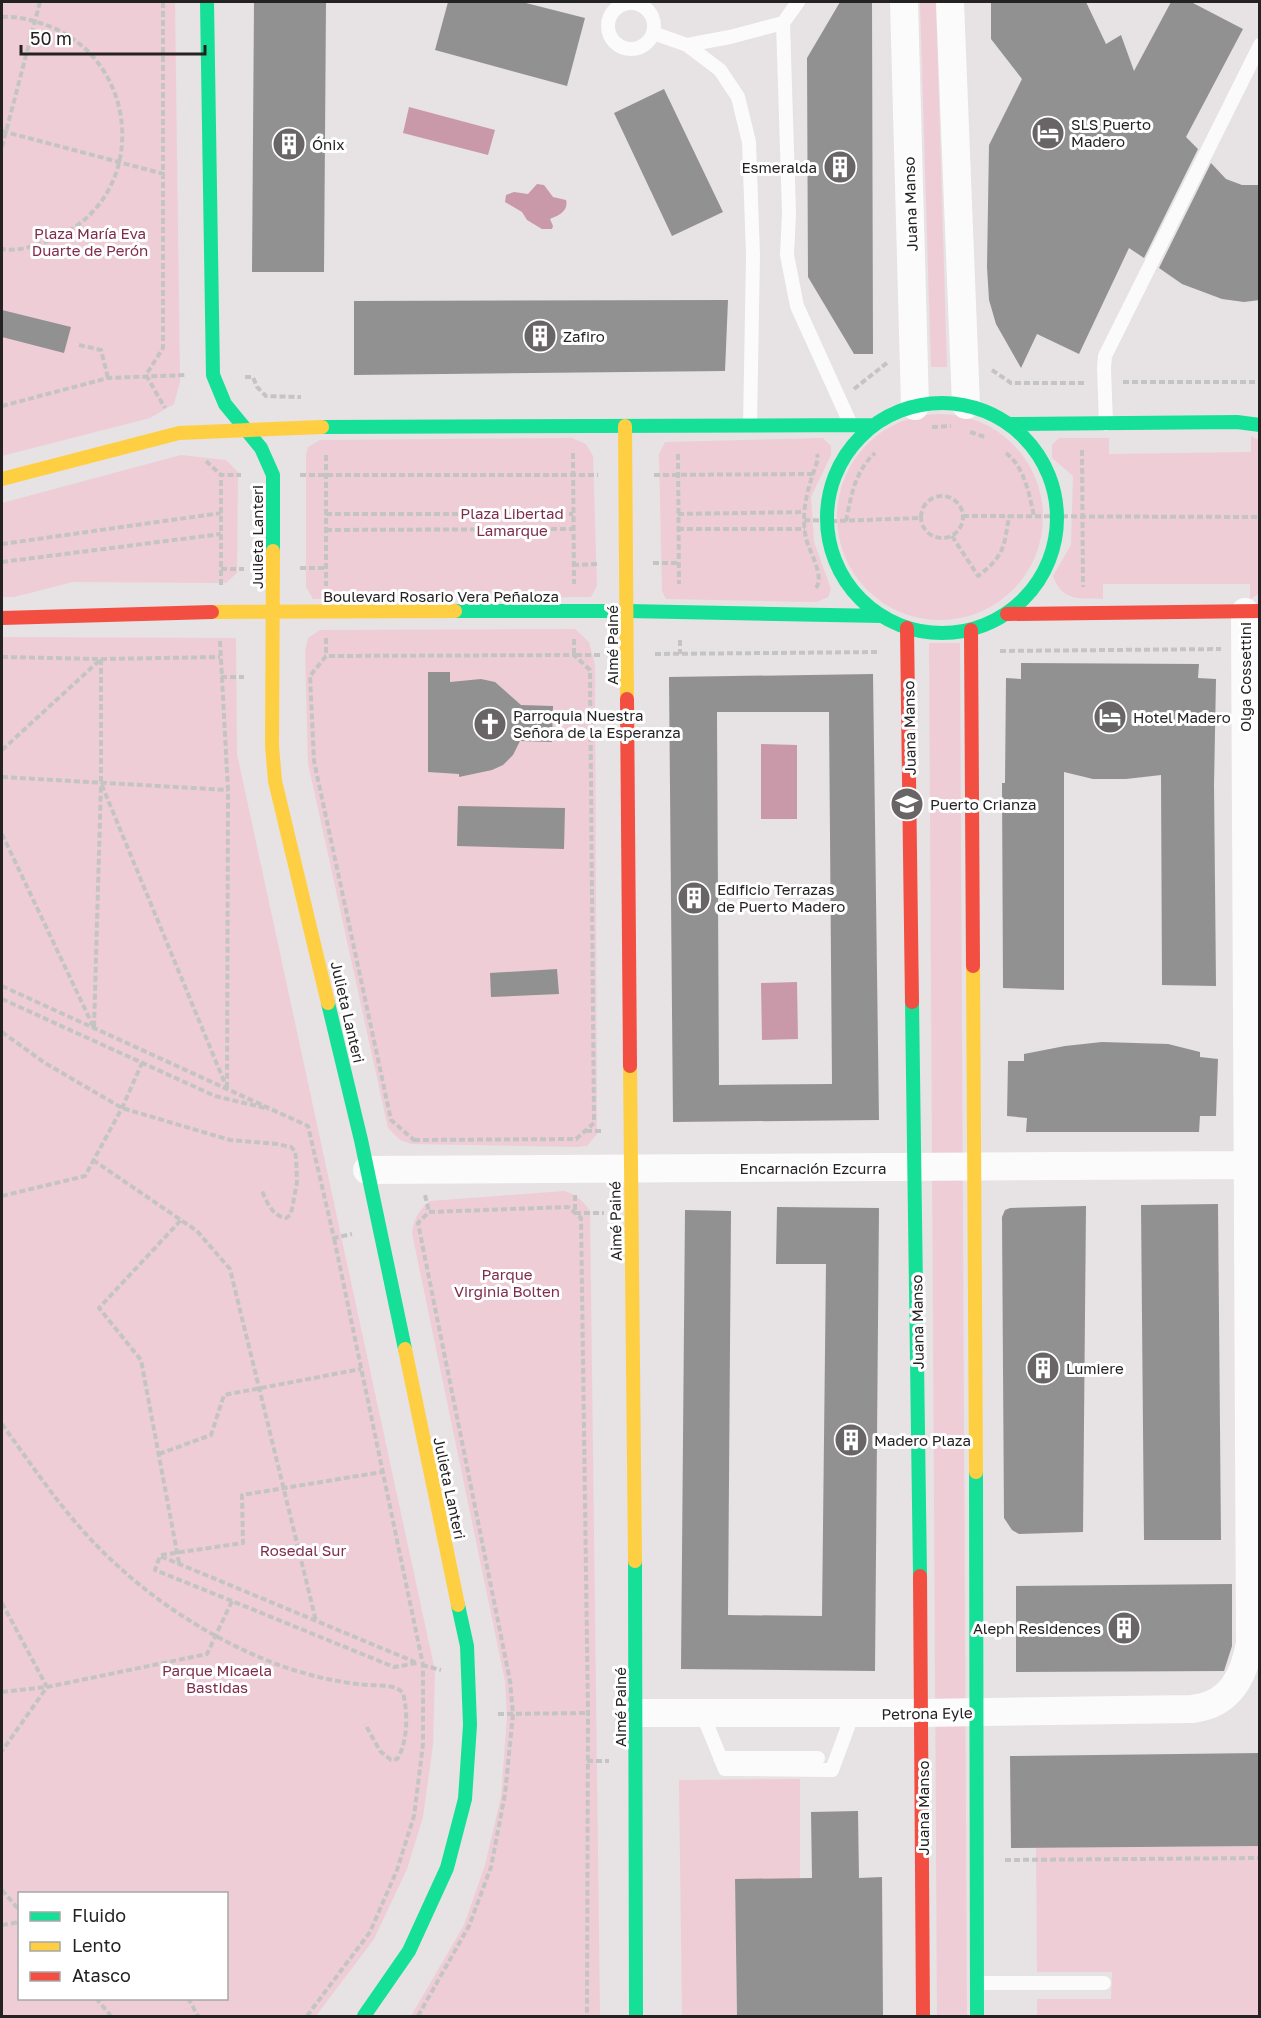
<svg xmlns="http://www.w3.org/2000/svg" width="1261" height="2018" font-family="'Golos Text',sans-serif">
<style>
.green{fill:#eecdd7;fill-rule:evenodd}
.water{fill:#ca99a9}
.building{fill:#929192;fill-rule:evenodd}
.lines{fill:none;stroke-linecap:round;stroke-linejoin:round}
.path{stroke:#c5c4c4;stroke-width:4;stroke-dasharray:6 3;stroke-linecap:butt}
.lane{stroke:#fbfbfb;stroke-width:14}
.street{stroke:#fbfbfb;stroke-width:28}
.fast{stroke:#16e098;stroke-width:14}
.slow{stroke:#ffcf43;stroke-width:14}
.jam{stroke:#f24e42;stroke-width:14}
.labels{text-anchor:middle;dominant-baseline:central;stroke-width:6;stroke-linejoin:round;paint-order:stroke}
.poi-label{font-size:15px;fill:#252223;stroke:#fff;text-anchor:start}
.street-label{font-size:15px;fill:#252223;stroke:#fff}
.park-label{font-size:15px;fill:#7e2c4c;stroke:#fff}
</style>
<rect width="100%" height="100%" fill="#e7e2e4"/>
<!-- green -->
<path class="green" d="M 2,2 L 175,2 L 180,382 L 174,404 L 150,418 L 2,456 Z
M 920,2 L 936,2 L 947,367 L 931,367 Z
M837 517a103 103 0 1 1 206 0a103 103 0 1 1-206 0Z
M 1251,436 L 1259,440 L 1259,594 L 1250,599 L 1250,584 L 1103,584 L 1103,599 C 1080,598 1062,602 1053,576 L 1071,545 L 1073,476 L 1052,458 L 1052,445 L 1059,438 L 1109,438 L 1109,454 L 1251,452 Z
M 572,438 L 586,444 L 593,456 L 597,586 L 591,597 L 313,599 L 306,587 L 306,455 L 308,447 L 320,440 Z
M 823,438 L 831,446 L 831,455 L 811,497 L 814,542 L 831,589 L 828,597 L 817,602 L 666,599 L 662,591 L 659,454 L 665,442 Z
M 181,455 L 226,460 L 238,472 L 237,573 L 226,583 L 73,582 L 14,597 L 2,597 L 2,503 Z
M 575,629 L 589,642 L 595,665 L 597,1134 L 587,1146 L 577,1147 L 411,1144 L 400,1140 L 388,1128 L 308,763 L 305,651 L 308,638 L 320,630 Z
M 2,637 L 236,638 L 237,754 L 435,1671 L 433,1745 L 423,1817 L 407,1869 L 374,1939 L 316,2016 L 2,2016 ZM 20,1894 L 226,1894 L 226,1998 L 20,1998 Z
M 929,643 L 960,643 L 967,2016 L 937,2016 Z
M 564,1191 C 577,1195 583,1201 590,1211 L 600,2016 L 411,2016 L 464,1925 L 485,1865 L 501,1797 L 507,1716 L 505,1681 L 412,1233 C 414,1218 419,1210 430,1201 Z
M 800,1779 L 800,1879 L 735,1879 L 737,2016 L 682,2016 L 679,1780 Z
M 1259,1846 L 1259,2016 L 1037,2016 L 1037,1999 L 1111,1999 L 1112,1972 L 1037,1972 L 1036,1848 Z"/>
<!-- water -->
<path class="water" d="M 409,107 L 495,130 L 488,155 L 403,133 Z
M 537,184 L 544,185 L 553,197 L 566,200 C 569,211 558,216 550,219 L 553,226 L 552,229 L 542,229 L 527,220 L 522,212 L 505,202 L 506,195 L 514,192 L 528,194 Z
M 761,744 L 797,745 L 797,819 L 761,819 Z
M 797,982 L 798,1039 L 762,1040 L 761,983 Z"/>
<!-- building -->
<path class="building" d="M 254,2 L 326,2 L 324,272 L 252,272 Z
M 448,2 L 522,2 L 585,18 L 567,86 L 435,50 Z
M 840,2 L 872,2 L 873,354 L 854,354 L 808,277 L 807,58 Z
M 991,2 L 1086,2 L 1106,44 L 1121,35 L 1134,71 L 1171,2 L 1191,2 L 1243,29 L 1186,137 L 1198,149 L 1144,258 L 1129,248 L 1079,354 L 1037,334 L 1021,368 L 996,324 L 989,300 L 987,267 L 989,145 L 1022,79 L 991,39 Z
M 664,89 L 723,212 L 672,236 L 614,113 Z
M 1211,163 L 1226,179 L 1242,185 L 1260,185 L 1260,300 L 1244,302 L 1222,299 L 1182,284 L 1159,268 Z
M 728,300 L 725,371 L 354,375 L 354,301 Z
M 2,310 L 71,327 L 64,353 L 2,337 Z
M 1021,663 L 1199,664 L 1198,678 L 1216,679 L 1214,785 L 1216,986 L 1162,985 L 1161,775 L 1126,779 L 1093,779 L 1064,772 L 1064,990 L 1003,988 L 1002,783 L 1005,783 L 1006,678 L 1021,679 Z
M 428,672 L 450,672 L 450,682 L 481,679 L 495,682 L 521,705 L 553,706 L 552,742 L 520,741 L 513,755 L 503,765 L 492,770 L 459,777 L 459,774 L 428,772 Z
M 873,674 L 879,1120 L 673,1122 L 669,677 ZM 717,712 L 829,712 L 832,1084 L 719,1085 Z
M 458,806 L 565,808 L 564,849 L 457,846 Z
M 557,969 L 559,994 L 491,997 L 490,973 Z
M 1102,1042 L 1168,1044 L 1200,1052 L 1200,1057 L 1218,1059 L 1216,1116 L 1200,1116 L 1199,1132 L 1026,1132 L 1027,1118 L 1007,1116 L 1008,1061 L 1024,1061 L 1024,1054 L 1065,1046 Z
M 1218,1204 L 1221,1540 L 1144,1540 L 1141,1205 Z
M 1086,1206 L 1083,1532 L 1019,1534 L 1012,1530 L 1004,1518 L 1002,1217 L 1005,1210 L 1010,1208 Z
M 777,1207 L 879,1208 L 875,1671 L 681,1669 L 685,1210 L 731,1211 L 728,1615 L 822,1616 L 826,1264 L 776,1264 Z
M 1232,1584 L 1232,1646 L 1224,1671 L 1016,1672 L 1016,1586 Z
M 1260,1753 L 1260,1846 L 1011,1848 L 1010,1756 Z
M 858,1811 L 859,1878 L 882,1877 L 883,2016 L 737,2016 L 735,1879 L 812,1878 L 811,1812 Z"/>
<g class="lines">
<!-- path -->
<path class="path" d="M 163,2 L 163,348 L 146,375 L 165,408
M 2,17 C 16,16 33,20 46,25 C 142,60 150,197 55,238 C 38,245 19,252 2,249
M 2,131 L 164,174
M 2,147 L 40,2
M 79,345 L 101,350 L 108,378
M 992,370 L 1011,383 L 1086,383
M 245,377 L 253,377 L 257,387 L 266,396 L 301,397
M 1123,382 L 1260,382
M 854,389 L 888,362
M 2,406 L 108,378 L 186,375
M 932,427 L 951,426
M 970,432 L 985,437
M 1082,450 L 1083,587
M 573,453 L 574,584
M 1006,453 C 1025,468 1029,494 1034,516
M 678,454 L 679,584
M 326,455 L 326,586
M 206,461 L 221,475 L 241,475
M 300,475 L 598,475
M 654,475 L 813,474
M921 517a21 21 0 1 1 42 0a21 21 0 1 1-42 0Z
M 326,514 L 573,514
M 678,514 L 804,512
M 963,516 L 1260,517
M 804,520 L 836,521 L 920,518
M 846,521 C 851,496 855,471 875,453
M 678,529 L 805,529
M 326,530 L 573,529
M 952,536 L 978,576 C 1004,556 1004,548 1009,516
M 2,544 L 221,513
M 2,562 L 221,534
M 653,563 L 679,563
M 573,565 L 600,564
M 300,568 L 326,568
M 221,569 L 244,569
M 221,585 L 221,475
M 816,588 C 825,575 809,552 806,538 C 800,510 809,485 818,459 L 817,454
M 326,638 L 326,656
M 574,639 L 574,655 L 600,655
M 680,640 L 680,654
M 220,641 L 228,790 L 227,1089
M 1000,651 L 1221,649
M 655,654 L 879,652
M 2,657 L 101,659 L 220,657
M 101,659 L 101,783 L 226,1086
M 221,677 L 244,677
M 2,750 L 101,659
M 2,777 L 228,790
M 2,834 L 94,1028 L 101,783
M 2,986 L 308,1126 L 334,1238 L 352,1234
M 2,999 L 215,1096 L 269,1109
M 2,1032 L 45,1063 L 122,1108 L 230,1140 L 277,1144 L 291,1147 L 295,1151 L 296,1158 L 297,1182 L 292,1209 L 290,1215 L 286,1218 C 272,1216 267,1202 262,1191
M 586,1131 L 602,1131
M 414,1140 L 576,1139 L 594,1123 L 590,670 L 574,655 L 326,656 L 310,676 L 314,761 L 391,1120 L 414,1140 L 415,1144
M 93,1160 L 197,1231 L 230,1269 L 316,1621
M 425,1195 L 429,1212
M 575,1195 L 575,1213 L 604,1213
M 2,1196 L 85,1176 L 122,1108 L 142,1063
M 2,1424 C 33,1467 63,1512 101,1550 C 149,1598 208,1637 271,1662 C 302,1674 337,1683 369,1685 C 381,1686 395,1684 403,1693 C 408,1712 408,1743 397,1759 L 391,1760 L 380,1751 L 365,1724
M 159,1454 L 211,1435 L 224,1395 L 361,1369
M 161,1555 L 243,1543 L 242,1495 L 382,1472
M 179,1563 L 141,1360 L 99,1308 L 181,1220
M 232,1601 L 155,1570 L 160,1556 L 415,1662
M 2,1603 L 47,1687 L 2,1751
M 422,1665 L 441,1670
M 2,1692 L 47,1687 L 207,1654 L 232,1601 L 394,1667 L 417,1663
M 498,1714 L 588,1713
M 587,1761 L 609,1761
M 1005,1860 L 1260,1858
M 2,1890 L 20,1911
M 2,1925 L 20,1922
M 96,1998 L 111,2016
M 188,1998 L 198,2016
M 307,2016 L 370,1932 L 397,1870 L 414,1816 L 423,1744 L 423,1665 L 334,1238
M 418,2016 L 469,1926 L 491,1867 L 505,1794 L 513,1714 L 510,1681 L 418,1223 L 429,1212 L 568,1207 L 581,1218 L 588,1713 L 587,2016"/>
<!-- lane -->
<path class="lane" d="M608 26a23 23 0 1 1 46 0a23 23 0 1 1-46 0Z
M 783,23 L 789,213 L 787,255 L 797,306 L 851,425
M 653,33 L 687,45 L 720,70 L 738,97 L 749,142 L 753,255 L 750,425
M 687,45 L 730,37 L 783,23 L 798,2
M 1106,424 L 1104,368 L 1105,356 L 1260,45
M 702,1713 L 725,1769 L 832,1770 L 853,1713
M 720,1758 L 818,1758
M 977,1983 L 1104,1983"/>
<!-- street -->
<path class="street" d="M 904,2 L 915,406
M 950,2 L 966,405
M 367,1170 L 1260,1165
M 636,1713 L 922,1713 L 1192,1709 C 1230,1705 1244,1677 1250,1643 L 1245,612"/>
<!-- fast -->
<path class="fast" d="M 207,2 L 213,375 L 225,404 L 261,448 L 273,475 L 273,551
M827 518a115 115 0 1 1 230 0a115 115 0 1 1-230 0Z
M 1010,424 L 1237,422 L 1260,425
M 322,427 L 873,425
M 455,611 L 628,611 L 882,616
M 912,1002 L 920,1576
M 328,1003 L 361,1140 L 405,1349
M 976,1472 L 977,2016
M 635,1561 L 636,2016
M 364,2016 L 409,1951 L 447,1868 L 465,1799 L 470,1725 L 467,1646 L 458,1605"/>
<!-- slow -->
<path class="slow" d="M 625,426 L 627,699
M 2,479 L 179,433 L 322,427
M 273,551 L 272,746 L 275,781 L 328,1003
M 212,612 L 455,611
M 973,966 L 976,1472
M 630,1066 L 635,1561
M 405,1349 L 458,1605"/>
<!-- jam -->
<path class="jam" d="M 1007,614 L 1260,611
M 2,618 L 212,612
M 907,628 L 912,1002
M 971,630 L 973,966
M 627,699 L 630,1066
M 920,1576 L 923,2016"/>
</g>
<!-- icons -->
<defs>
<g id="hotel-disc" transform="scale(1.725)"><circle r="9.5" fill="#696567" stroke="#fff"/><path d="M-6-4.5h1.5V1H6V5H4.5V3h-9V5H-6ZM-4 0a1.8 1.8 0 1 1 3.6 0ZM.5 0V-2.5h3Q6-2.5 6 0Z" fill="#fff"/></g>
<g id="building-disc" transform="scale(1.725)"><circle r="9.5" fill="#696567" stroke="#fff"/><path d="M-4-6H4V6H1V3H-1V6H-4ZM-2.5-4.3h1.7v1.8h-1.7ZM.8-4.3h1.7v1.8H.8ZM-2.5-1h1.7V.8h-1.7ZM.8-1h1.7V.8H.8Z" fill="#fff"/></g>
<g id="church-disc" transform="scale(1.725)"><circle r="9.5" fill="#696567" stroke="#fff"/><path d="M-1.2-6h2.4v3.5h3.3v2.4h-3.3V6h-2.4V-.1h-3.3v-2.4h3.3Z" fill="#fff"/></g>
<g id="school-disc" transform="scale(1.725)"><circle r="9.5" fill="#696567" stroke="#fff"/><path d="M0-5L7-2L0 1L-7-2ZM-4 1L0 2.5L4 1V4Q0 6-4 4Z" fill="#fff"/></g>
</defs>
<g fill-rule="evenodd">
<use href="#hotel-disc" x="1048" y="133"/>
<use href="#building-disc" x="289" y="144"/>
<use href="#building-disc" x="840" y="167"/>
<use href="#building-disc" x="540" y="336"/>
<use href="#hotel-disc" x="1110" y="717"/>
<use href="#church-disc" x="490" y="724"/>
<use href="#school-disc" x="907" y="804"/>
<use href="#building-disc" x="694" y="898"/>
<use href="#building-disc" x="1043" y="1368"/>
<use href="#building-disc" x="851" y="1440"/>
<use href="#building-disc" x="1124" y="1628"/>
</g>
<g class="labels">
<!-- poi labels -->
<g class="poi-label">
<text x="1071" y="124">SLS Puerto<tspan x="1071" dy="17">Madero</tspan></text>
<text x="312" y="144">Ónix</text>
<text x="817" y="167" text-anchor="end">Esmeralda</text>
<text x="563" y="336">Zafiro</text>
<text x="513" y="715">Parroquia Nuestra<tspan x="513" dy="17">Señora de la Esperanza</tspan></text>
<text x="1133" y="717">Hotel Madero</text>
<text x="930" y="804">Puerto Crianza</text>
<text x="717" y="889">Edificio Terrazas<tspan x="717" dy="17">de Puerto Madero</tspan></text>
<text x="1066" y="1368">Lumiere</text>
<text x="874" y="1440">Madero Plaza</text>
<text x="1101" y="1628" text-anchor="end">Aleph Residences</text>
</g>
<!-- street labels -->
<g class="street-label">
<text transform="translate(910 204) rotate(-92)">Juana Manso</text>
<text transform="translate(257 537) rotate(-90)">Julieta Lanteri</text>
<text x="441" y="596">Boulevard Rosario Vera Peñaloza</text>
<text transform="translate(612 645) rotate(-90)">Aimé Painé</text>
<text transform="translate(1245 677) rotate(-90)">Olga Cossettini</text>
<text transform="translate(909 728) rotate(-91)">Juana Manso</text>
<text transform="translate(348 1012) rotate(77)">Julieta Lanteri</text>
<text x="813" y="1168">Encarnación Ezcurra</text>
<text transform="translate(615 1221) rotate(-91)">Aimé Painé</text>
<text transform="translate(917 1322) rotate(-91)">Juana Manso</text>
<text transform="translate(450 1488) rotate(78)">Julieta Lanteri</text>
<text transform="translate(620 1707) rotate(-90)">Aimé Painé</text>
<text transform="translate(927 1713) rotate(-1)">Petrona Eyle</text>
<text transform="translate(923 1808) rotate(-90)">Juana Manso</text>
</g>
<!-- park labels -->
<g class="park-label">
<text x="90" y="233">Plaza María Eva<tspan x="90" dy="17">Duarte de Perón</tspan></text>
<text x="512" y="513">Plaza Libertad<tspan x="512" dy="17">Lamarque</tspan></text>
<text x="507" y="1274">Parque<tspan x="507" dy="17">Virginia Bolten</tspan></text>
<text x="303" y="1550">Rosedal Sur</text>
<text x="217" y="1670">Parque Micaela<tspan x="217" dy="17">Bastidas</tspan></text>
</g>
</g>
<!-- border -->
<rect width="1261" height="2018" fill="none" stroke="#252223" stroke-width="6"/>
<!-- legend -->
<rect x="18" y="1892" width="210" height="108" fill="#ffffff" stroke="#a8a7a7" stroke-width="1.5"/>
<rect x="30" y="1912" width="30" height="9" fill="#16e098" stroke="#a8a7a7" stroke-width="1.5"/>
<text x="72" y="1922" font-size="18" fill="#252223">Fluido</text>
<rect x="30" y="1942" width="30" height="9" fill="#ffcf43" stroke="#a8a7a7" stroke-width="1.5"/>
<text x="72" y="1952" font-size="18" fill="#252223">Lento</text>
<rect x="30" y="1972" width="30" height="9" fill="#f24e42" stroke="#a8a7a7" stroke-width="1.5"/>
<text x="72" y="1982" font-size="18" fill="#252223">Atasco</text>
<!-- scale -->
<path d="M21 45v9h184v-9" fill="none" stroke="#252223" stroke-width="3"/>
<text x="30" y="45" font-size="18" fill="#252223" stroke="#ffffff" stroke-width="4.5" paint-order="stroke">50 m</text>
</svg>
